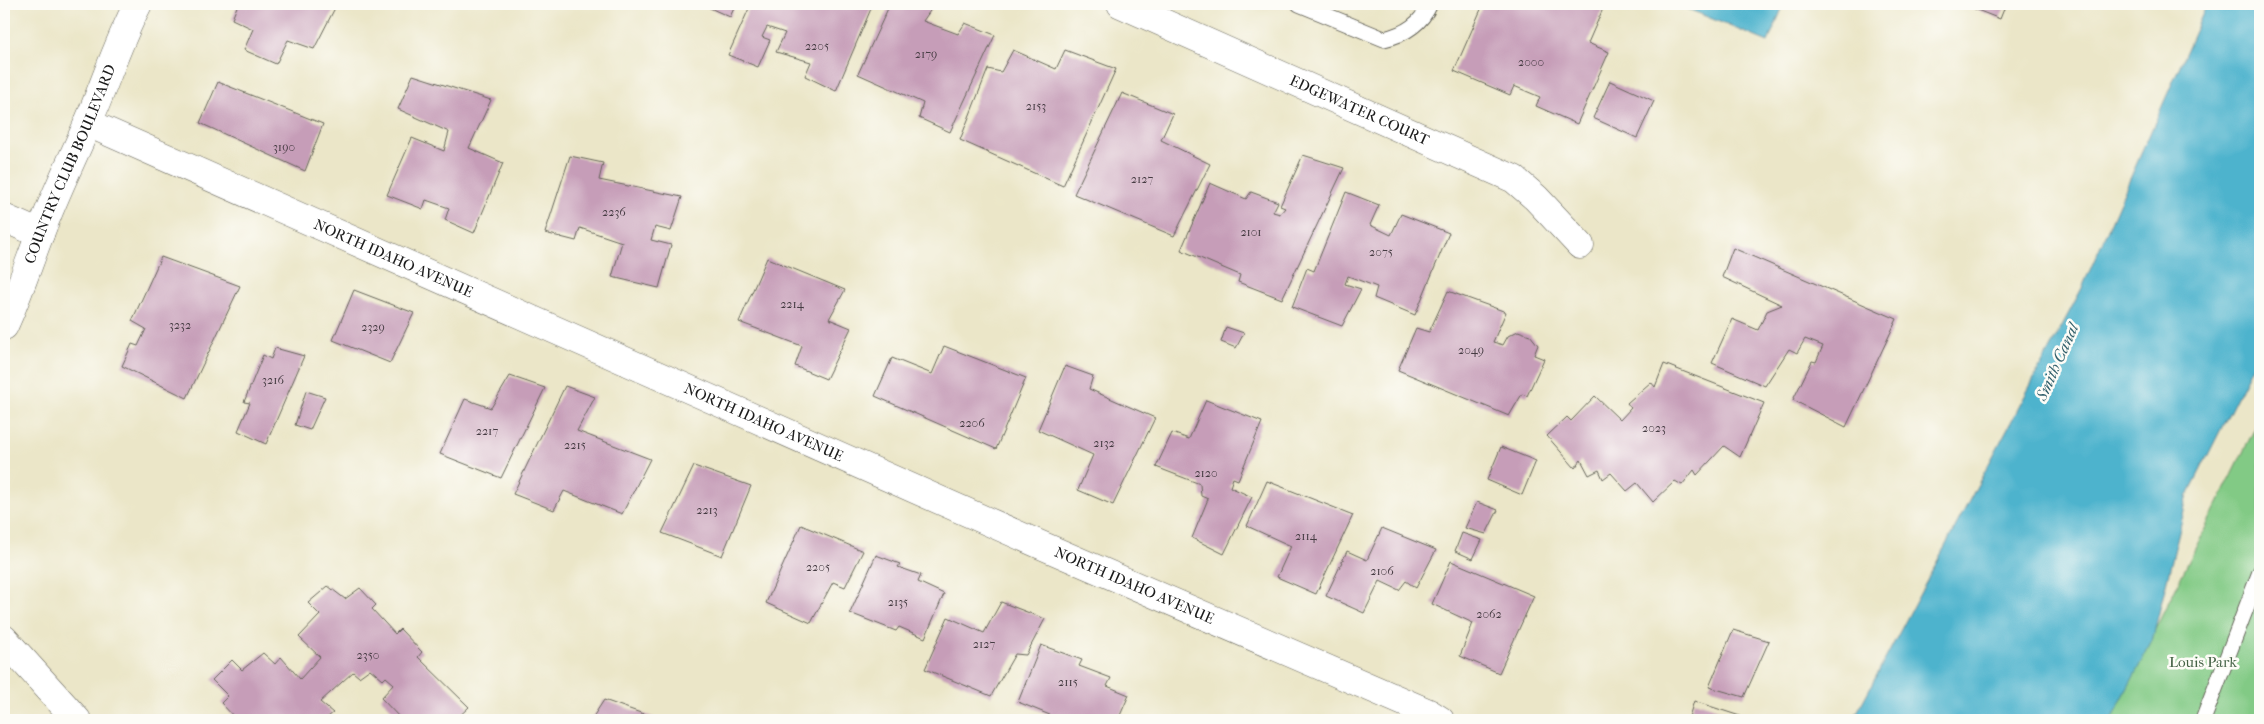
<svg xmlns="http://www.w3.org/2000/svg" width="2264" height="724" font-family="'IM FELL French Canon',serif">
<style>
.green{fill:#82ca85;stroke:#4f7350}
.water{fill:#4eb3cd;stroke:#356874}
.building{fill:#c69db8}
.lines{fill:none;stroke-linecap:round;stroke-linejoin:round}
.lane-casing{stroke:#646358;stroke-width:17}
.street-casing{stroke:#646358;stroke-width:29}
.lane{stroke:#fff;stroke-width:15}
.street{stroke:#fff;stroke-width:28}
.labels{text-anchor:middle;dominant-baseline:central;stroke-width:5;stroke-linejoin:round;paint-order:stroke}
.number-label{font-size:12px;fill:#463c43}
.street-label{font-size:15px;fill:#1c1c1c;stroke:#fdfcf7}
.park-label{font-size:15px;fill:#456246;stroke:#fdfcf7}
.water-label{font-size:16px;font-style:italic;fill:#32606c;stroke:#fdfcf7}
</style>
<rect width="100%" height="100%" fill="#fdfcf7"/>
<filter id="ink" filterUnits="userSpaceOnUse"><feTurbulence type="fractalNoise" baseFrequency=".02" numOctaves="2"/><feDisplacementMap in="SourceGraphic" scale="10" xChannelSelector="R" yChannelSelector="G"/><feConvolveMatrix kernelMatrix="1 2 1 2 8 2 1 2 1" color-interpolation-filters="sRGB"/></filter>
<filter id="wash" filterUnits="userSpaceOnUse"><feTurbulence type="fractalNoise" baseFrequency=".0096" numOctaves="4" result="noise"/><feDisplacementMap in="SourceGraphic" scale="20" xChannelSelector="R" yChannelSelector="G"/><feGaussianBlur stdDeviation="1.12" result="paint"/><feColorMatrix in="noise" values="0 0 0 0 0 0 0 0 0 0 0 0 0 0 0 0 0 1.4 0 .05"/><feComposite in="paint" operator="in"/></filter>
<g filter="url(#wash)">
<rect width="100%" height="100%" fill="#ebe6c8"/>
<!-- green -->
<path class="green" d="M 2260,418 L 2260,720 L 2110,720 Z"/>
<!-- water -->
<path class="water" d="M 1676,4 L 1784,4 L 1768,42 Z
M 2207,4 L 2260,4 L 2260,351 L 2188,495 L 2152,641 L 2111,720 L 1853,720 L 2082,288 Z"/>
<g id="blocks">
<!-- building -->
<path class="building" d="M 238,4 L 337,4 L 314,49 L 288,40 L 276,64 L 244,50 L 253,29 L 232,19 Z
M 701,4 L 736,4 L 730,17 Z
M 751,4 L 873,4 L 836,91 L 805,76 L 811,62 L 776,52 L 785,33 L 767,27 L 762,37 L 770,40 L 758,67 L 728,55 Z
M 890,4 L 932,4 L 934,5 L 923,21 L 958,34 L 965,23 L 995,35 L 950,132 L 919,118 L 923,103 L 858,74 Z
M 1474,4 L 1605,4 L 1588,43 L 1609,52 L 1577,124 L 1536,106 L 1540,97 L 1514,86 L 1510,95 L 1454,71 L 1482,7 Z
M 1962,4 L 2006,4 L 2000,19 Z
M 1013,50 L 1056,69 L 1065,50 L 1116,69 L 1063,186 L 960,140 L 988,69 L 1001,72 Z
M 413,75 L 491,100 L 469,148 L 503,163 L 474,233 L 445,220 L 449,208 L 426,200 L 423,209 L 387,195 L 412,138 L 444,151 L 449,132 L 398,109 Z
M 1610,81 L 1654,101 L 1637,138 L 1593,118 Z
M 218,82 L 323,124 L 305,171 L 200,123 Z
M 1122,93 L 1173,114 L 1161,140 L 1210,164 L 1174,236 L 1074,194 Z
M 1303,155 L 1344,168 L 1282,299 L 1238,282 L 1240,275 L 1181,250 L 1210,183 L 1246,199 L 1251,192 L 1278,202 L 1273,212 L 1280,214 L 1285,208 L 1280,206 Z
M 570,156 L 603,163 L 599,180 L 682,197 L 671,231 L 655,227 L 651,240 L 671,245 L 659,288 L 612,277 L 622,242 L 580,228 L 576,241 L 545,233 Z
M 1346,192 L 1379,205 L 1370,225 L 1391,235 L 1401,214 L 1449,233 L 1415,315 L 1374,298 L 1377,287 L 1348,276 L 1345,284 L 1361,289 L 1342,326 L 1292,307 L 1307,268 L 1314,271 Z
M 1733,248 L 1897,319 L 1846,427 L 1793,400 L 1812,361 L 1816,362 L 1823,346 L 1805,339 L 1797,353 L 1789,349 L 1765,386 L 1712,363 L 1732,319 L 1758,330 L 1767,311 L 1782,305 L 1722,277 Z
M 161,257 L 240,286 L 187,398 L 122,366 L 132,344 L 138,346 L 146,329 L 132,321 Z
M 767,258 L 845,290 L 829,319 L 851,328 L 826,379 L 795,366 L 802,346 L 739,322 Z
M 354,290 L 414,313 L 390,363 L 333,340 Z
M 1448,291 L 1506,312 L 1493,342 L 1503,345 L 1508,336 L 1518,331 L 1530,335 L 1538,345 L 1534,355 L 1544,359 L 1527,396 L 1522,394 L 1509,416 L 1398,370 L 1416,328 L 1429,332 Z
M 1226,327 L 1244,333 L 1236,348 L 1221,342 Z
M 944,346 L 1026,378 L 996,449 L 875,396 L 892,358 L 932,374 Z
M 275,348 L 304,356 L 266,444 L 238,431 L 250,403 L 244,402 L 263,355 L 271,359 Z
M 1664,364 L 1764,403 L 1740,457 L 1724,446 L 1697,475 L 1694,470 L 1682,485 L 1675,481 L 1653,502 L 1637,483 L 1627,491 L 1611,473 L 1603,479 L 1599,470 L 1589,475 L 1581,460 L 1575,468 L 1547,436 L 1567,417 L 1571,421 L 1595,396 L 1620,420 L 1631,408 L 1627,403 L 1651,382 L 1655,387 Z
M 1065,366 L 1093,376 L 1089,389 L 1155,418 L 1113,505 L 1078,490 L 1093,455 L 1038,430 Z
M 510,376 L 545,388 L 501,478 L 440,454 L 465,399 L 491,408 Z
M 565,386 L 595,397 L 577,431 L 650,459 L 622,514 L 564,491 L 554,510 L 513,494 Z
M 306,391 L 325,397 L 310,430 L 295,425 Z
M 1206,400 L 1262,422 L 1238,480 L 1233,478 L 1230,487 L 1252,497 L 1224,554 L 1192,538 L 1208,499 L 1201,496 L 1200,484 L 1156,467 L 1172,433 L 1189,439 Z
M 1501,447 L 1536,461 L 1522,495 L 1487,480 Z
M 694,466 L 751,486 L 722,556 L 662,533 Z
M 1267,481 L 1353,515 L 1316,594 L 1277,577 L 1291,546 L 1247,526 Z
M 1477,502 L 1498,510 L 1486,534 L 1465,528 Z
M 801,525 L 863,551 L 845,587 L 833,582 L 811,623 L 766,603 Z
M 1382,528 L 1436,550 L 1416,588 L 1406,581 L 1399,590 L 1380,581 L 1364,613 L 1326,596 L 1347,551 L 1367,560 Z
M 1462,533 L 1482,540 L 1473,559 L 1455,551 Z
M 876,555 L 900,564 L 898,567 L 921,575 L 918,582 L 944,594 L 925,638 L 899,627 L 896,631 L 850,613 Z
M 1451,561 L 1534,596 L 1499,673 L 1460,656 L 1473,623 L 1432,604 Z
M 328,586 L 345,599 L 360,588 L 376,605 L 372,609 L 395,634 L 400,629 L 422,652 L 418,657 L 469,707 L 455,720 L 402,720 L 381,698 L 394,684 L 386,677 L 383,680 L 370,669 L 359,677 L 353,672 L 320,702 L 333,713 L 324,720 L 237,720 L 221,703 L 228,696 L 212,680 L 232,660 L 242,670 L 263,653 L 275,664 L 281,657 L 300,679 L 320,657 L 299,637 L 320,615 L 308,603 Z
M 1001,602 L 1045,619 L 1026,655 L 1015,654 L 991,696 L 925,669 L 948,617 L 984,633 Z
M 1733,630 L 1769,641 L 1744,697 L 1709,687 Z
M 1041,645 L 1082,660 L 1079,666 L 1111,678 L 1107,686 L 1129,695 L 1118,720 L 1062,720 L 1018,702 Z
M 604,700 L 655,718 L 654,720 L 591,720 Z
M 1694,701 L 1746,718 L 1746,720 L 1688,720 Z"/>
</g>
</g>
<g filter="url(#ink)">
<use href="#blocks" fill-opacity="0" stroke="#646358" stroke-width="1"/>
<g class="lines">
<!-- lane casing -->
<g class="lane-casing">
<path id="lane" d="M 1299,4 L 1384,39 C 1406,34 1421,24 1430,4
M 2203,720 L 2260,572"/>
</g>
<!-- street casing -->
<g class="street-casing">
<g id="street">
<path id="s1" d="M 1121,4 L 1514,179 L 1536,198 L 1580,245"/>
<path id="s2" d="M 88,123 L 1041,545 L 1429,713 L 1440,720"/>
<path d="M 4,218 L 40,234"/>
<path id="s3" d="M 4,326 C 18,296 28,265 40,234 C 54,196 72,160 88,123 C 105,83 118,42 138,4"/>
<path d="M 4,639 L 77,720"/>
</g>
</g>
<!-- lane -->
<use href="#lane" class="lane"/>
<!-- street -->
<use href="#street" class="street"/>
</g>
</g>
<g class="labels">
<!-- number labels -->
<g class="number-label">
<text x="817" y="46">2205</text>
<text x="926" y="54">2179</text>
<text x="1531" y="62">2000</text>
<text x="1036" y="106">2153</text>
<text x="284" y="147">3190</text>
<text x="1142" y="179">2127</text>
<text x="614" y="212">2236</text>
<text x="1251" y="232">2101</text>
<text x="1381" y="252">2075</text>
<text x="792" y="304">2214</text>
<text x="180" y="325">3232</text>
<text x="373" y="327">2329</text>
<text x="1471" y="350">2049</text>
<text x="273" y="380">3216</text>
<text x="972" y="423">2206</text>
<text x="1654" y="428">2023</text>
<text x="487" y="431">2217</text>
<text x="1104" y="443">2132</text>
<text x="575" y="445">2215</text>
<text x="1206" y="473">2120</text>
<text x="707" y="510">2213</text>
<text x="1306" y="536">2114</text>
<text x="818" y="567">2205</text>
<text x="1382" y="571">2106</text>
<text x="898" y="602">2135</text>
<text x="1489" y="614">2062</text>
<text x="984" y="644">2127</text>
<text x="368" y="655">2350</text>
<text x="1068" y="682">2115</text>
</g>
<!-- street labels -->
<g class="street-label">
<text stroke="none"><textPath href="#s1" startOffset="261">EDGEWATER COURT</textPath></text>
<text stroke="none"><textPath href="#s3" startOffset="175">COUNTRY CLUB BOULEVARD</textPath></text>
<text stroke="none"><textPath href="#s2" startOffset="334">NORTH IDAHO AVENUE</textPath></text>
<text stroke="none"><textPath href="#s2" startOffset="739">NORTH IDAHO AVENUE</textPath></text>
<text stroke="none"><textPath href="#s2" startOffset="1144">NORTH IDAHO AVENUE</textPath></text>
</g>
<!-- park labels -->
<g class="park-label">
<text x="2203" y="662">Louis Park</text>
</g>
<!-- water labels -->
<g class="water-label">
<text transform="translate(2057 362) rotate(-66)">Smith Canal</text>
</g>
</g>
<!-- margin -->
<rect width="2264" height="724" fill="none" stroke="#fdfcf7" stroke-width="20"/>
</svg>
